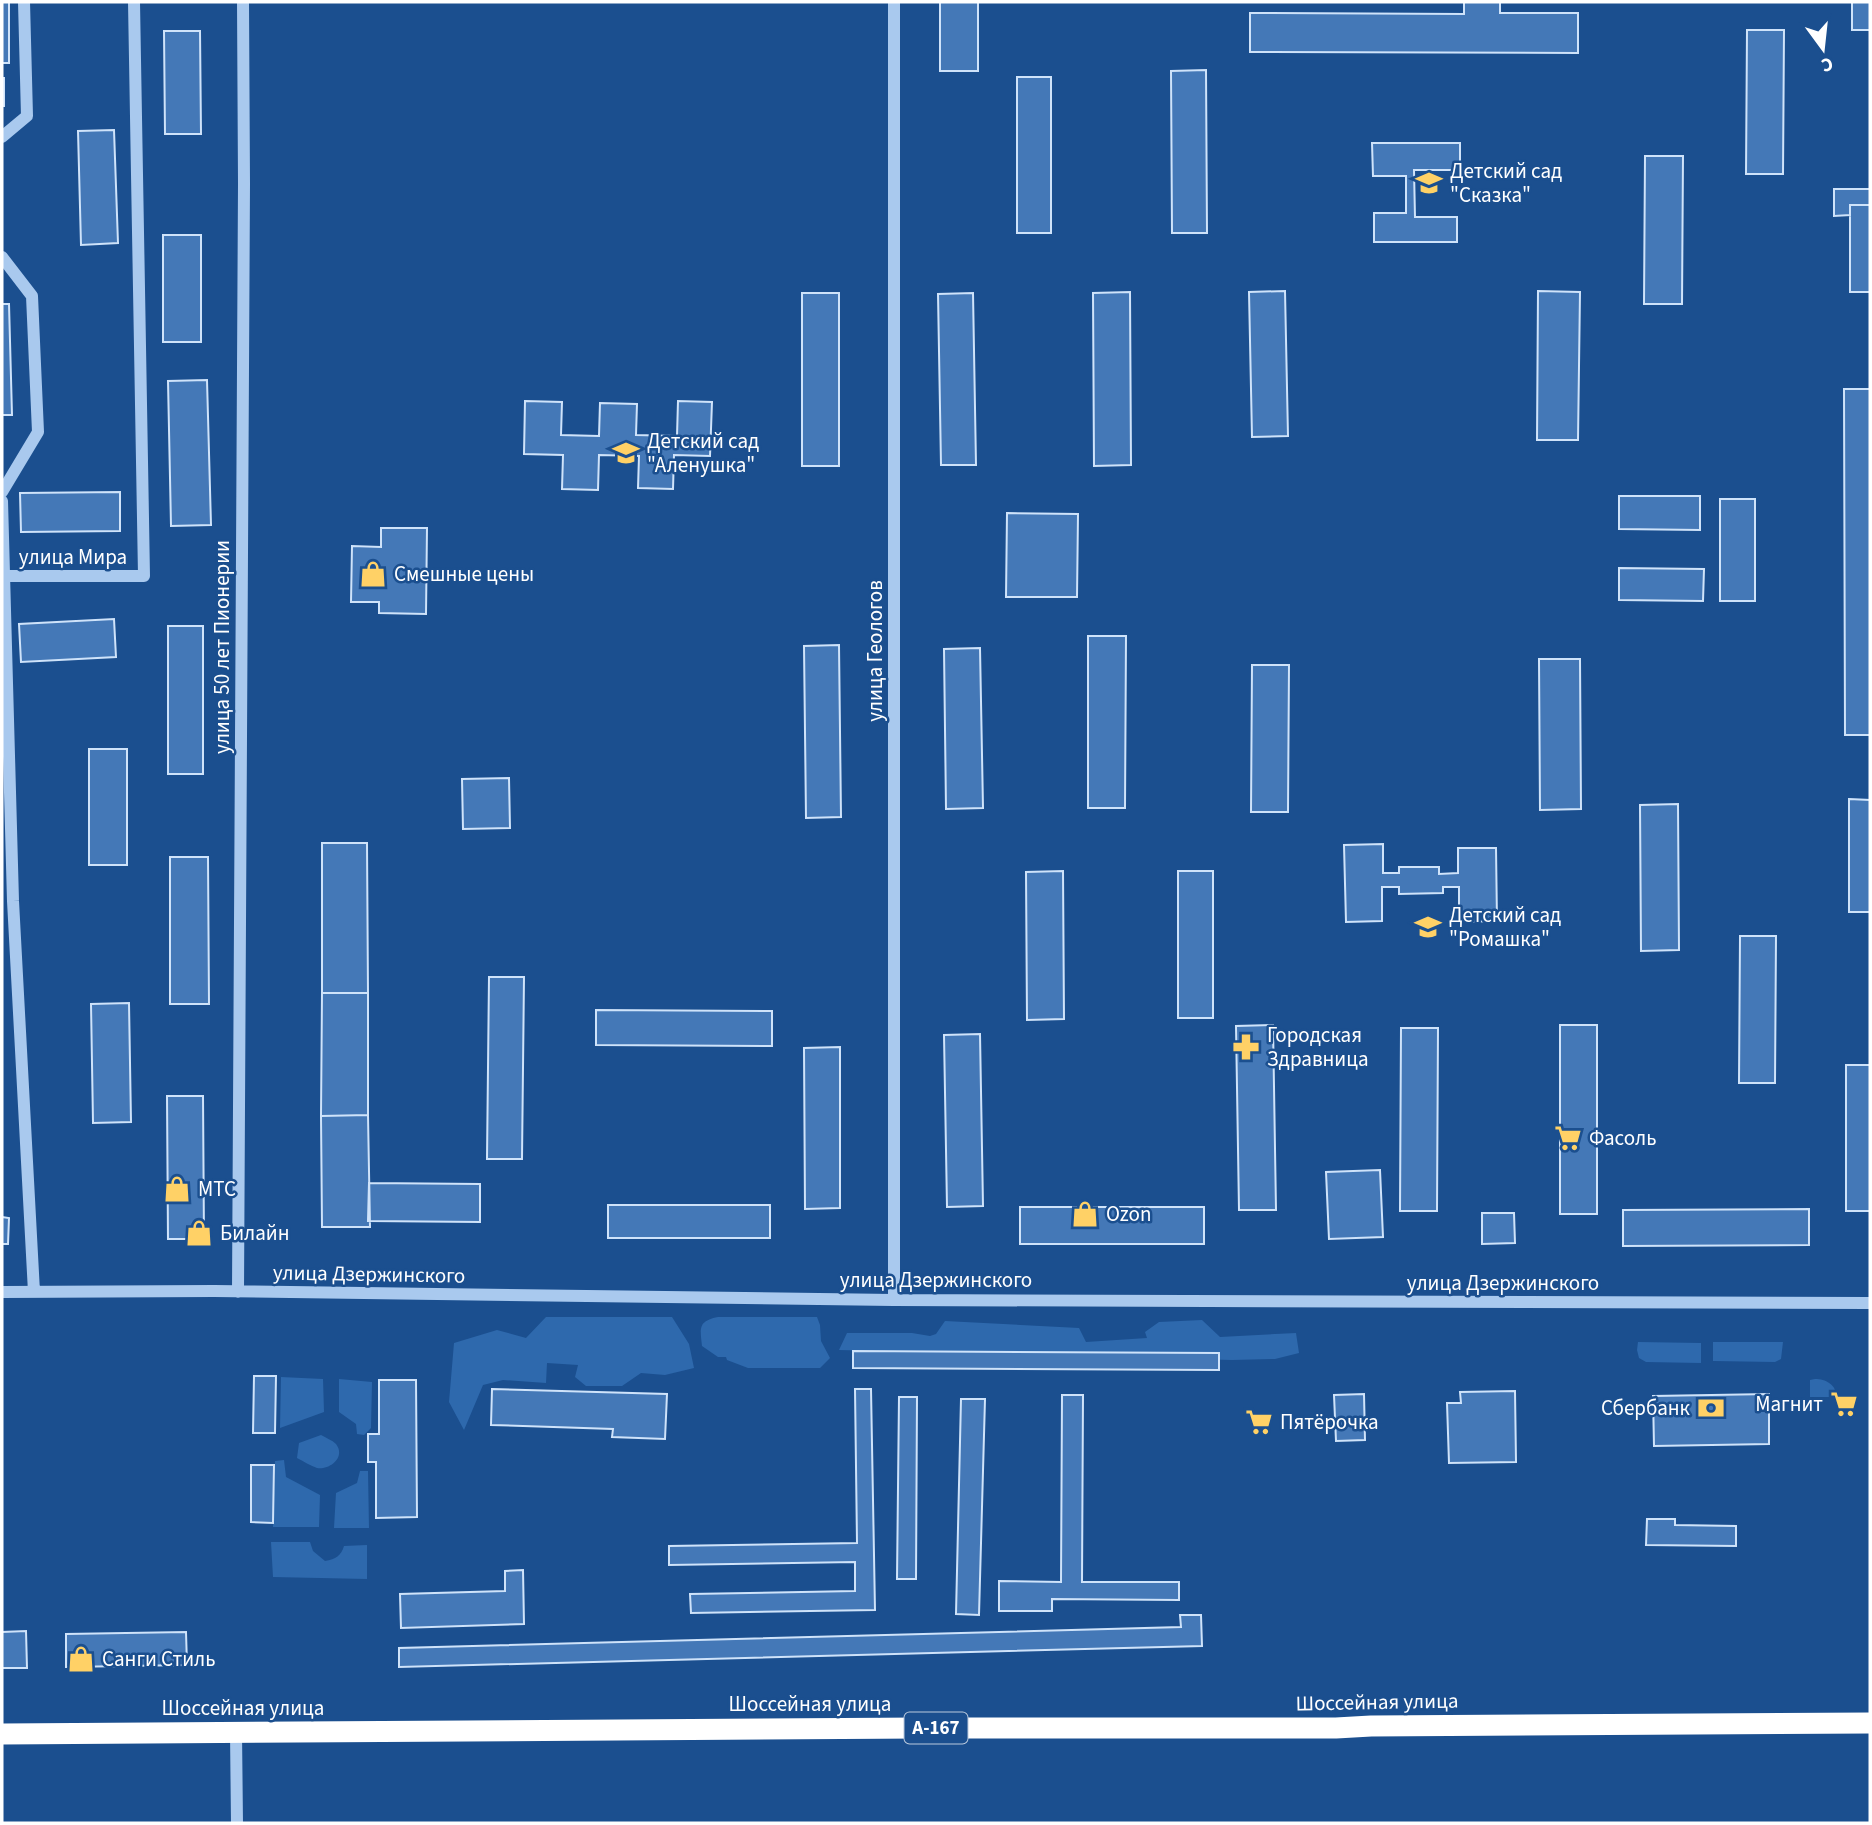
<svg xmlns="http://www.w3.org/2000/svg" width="1872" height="1825" font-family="'Source Sans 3',sans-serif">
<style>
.green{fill:#2e69ad}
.building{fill:#4478b7;stroke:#cfe3fa;stroke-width:2}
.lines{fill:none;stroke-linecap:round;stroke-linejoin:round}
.minor{stroke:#a9c9ee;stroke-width:12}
.highway{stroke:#fff;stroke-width:21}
.labels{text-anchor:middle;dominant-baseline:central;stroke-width:5;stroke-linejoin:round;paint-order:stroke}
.shield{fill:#1b4f8f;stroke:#bbcadd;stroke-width:2}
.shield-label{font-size:19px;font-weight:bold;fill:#fff}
.poi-label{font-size:21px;fill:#fff;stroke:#1b4f8f;text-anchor:start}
.street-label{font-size:21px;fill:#fff;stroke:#1b4f8f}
</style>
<rect width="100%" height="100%" fill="#1b4f8f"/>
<!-- green -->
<path class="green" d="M 546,1317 L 672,1317 L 689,1344 L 694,1368 L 665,1375 L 641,1373 L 622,1386 L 586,1386 L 575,1377 L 578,1365 L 547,1363 L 546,1383 L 503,1380 L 483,1385 L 464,1430 L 449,1402 L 454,1343 L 497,1330 L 526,1338 Z
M 718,1317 L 817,1317 L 820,1325 L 821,1341 L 830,1358 L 820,1368 L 748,1368 L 727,1360 L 726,1357 L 718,1357 L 702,1346 C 700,1328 698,1321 718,1317 Z
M 1202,1320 L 1220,1337 L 1296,1333 L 1299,1353 L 1275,1359 L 1232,1360 L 839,1350 L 847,1333 L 912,1333 L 930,1336 L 936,1334 L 945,1321 L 1079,1328 L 1086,1342 L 1147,1338 L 1145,1332 L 1159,1322 Z
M 1638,1342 L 1701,1343 L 1701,1363 L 1646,1362 L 1639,1358 L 1637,1350 Z
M 1713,1342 L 1783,1342 L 1781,1359 L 1775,1362 L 1713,1361 Z
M 281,1377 L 323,1379 L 324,1412 L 280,1428 Z
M 339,1379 L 372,1382 L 371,1428 L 364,1435 L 357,1434 L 356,1424 L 339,1412 Z
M 1815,1379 C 1826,1379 1837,1385 1836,1397 L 1810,1397 L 1810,1380 Z
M 321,1435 C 326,1438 332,1440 336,1444 C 346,1457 330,1470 317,1468 C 311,1466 303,1461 297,1458 L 299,1443 Z
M 284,1460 L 286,1477 L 320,1495 L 319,1527 L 273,1527 L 275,1461 Z
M 360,1471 L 368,1471 L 369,1528 L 334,1528 L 336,1493 L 357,1483 Z
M 271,1542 L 310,1542 L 313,1551 L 325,1561 C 336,1559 341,1556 344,1546 L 367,1545 L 367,1579 L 273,1577 Z"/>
<!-- building -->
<path class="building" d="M 2,2 L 9,2 L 9,63 L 2,63 Z
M 940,2 L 978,2 L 978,71 L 940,71 Z
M 1464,2 L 1500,2 L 1500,13 L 1578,13 L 1578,53 L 1250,52 L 1250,13 L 1464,14 Z
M 1852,2 L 1870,2 L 1870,30 L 1852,30 Z
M 1747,30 L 1784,30 L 1783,174 L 1746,174 Z
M 164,31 L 200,31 L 201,134 L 165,134 Z
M 1206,70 L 1207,233 L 1172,233 L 1171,71 Z
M 1017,77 L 1051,77 L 1051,233 L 1017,233 Z
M 2,78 L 4,78 L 4,106 L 2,106 Z
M 114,130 L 118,243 L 81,245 L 78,131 Z
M 1372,143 L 1460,143 L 1460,170 L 1414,170 L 1415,217 L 1457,217 L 1457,242 L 1374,242 L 1374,213 L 1406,213 L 1406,176 L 1373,176 Z
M 1645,156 L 1683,156 L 1682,304 L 1644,304 Z
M 1834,189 L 1870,189 L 1870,205 L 1850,205 L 1850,215 L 1834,216 Z
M 1850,205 L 1870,205 L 1870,292 L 1850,292 Z
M 163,235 L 201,235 L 201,342 L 163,342 Z
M 1285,291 L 1288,436 L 1252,437 L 1249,292 Z
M 1538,291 L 1580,292 L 1578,440 L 1537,440 Z
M 1130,292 L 1131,465 L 1094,466 L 1093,293 Z
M 802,293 L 839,293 L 839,466 L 802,466 Z
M 973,293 L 976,465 L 941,465 L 938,294 Z
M 2,304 L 9,304 L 12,415 L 2,415 Z
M 207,380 L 211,525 L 171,526 L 168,381 Z
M 1844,389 L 1870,389 L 1870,735 L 1845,735 Z
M 525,401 L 562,402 L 561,435 L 599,436 L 600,403 L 637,404 L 636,435 L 677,436 L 678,401 L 712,402 L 710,456 L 674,455 L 673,489 L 638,488 L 639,456 L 599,455 L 598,490 L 562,489 L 563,455 L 524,454 Z
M 120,492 L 120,531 L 21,532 L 20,493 Z
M 1619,496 L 1700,496 L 1700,530 L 1619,529 Z
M 1720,499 L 1755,499 L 1755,601 L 1720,601 Z
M 1007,513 L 1078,514 L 1077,597 L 1006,597 Z
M 381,528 L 427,528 L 426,614 L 379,613 L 379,602 L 351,602 L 352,546 L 381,547 Z
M 1619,568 L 1704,569 L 1703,601 L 1619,600 Z
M 114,619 L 116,657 L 21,662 L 19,624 Z
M 168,626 L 203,626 L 203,774 L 168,774 Z
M 1088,636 L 1126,636 L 1125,808 L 1088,808 Z
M 839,645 L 841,817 L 806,818 L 804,646 Z
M 980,648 L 983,808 L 946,809 L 944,649 Z
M 1539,659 L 1580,659 L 1581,809 L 1540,810 Z
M 1252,665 L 1289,665 L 1288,812 L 1251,812 Z
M 89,749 L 127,749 L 127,865 L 89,865 Z
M 509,778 L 510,828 L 463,829 L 462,779 Z
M 1849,799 L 1870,800 L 1870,912 L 1849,912 Z
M 1678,804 L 1679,950 L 1641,951 L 1640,805 Z
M 322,843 L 367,843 L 368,993 L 322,993 Z
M 1383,844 L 1383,873 L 1399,873 L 1399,867 L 1439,867 L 1439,874 L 1458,873 L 1458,848 L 1496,848 L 1497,921 L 1459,922 L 1459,887 L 1443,887 L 1443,893 L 1399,894 L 1399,887 L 1382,887 L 1382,921 L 1346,922 L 1344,845 Z
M 170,857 L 208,857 L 209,1004 L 170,1004 Z
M 1063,871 L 1064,1019 L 1027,1020 L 1026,872 Z
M 1178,871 L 1213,871 L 1213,1018 L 1178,1018 Z
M 1740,936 L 1776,936 L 1775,1083 L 1739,1083 Z
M 489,977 L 524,977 L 522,1159 L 487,1159 Z
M 322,993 L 368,993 L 368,1115 L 321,1116 Z
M 129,1003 L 131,1122 L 93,1123 L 91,1004 Z
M 596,1010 L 772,1011 L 772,1046 L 596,1045 Z
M 1273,1025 L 1276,1210 L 1239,1210 L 1236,1026 Z
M 1560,1025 L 1597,1025 L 1597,1214 L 1560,1214 Z
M 1401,1028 L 1438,1028 L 1437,1211 L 1400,1211 Z
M 980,1034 L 983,1206 L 947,1207 L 944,1035 Z
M 840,1047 L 840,1208 L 805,1209 L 804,1048 Z
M 1846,1065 L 1870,1065 L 1870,1211 L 1846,1211 Z
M 167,1096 L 203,1096 L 204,1239 L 168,1239 Z
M 368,1115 L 370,1227 L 322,1227 L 321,1116 Z
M 1380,1170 L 1383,1237 L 1329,1239 L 1326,1172 Z
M 369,1183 L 480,1184 L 480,1222 L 368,1221 Z
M 608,1205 L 770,1205 L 770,1238 L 608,1238 Z
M 1020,1207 L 1204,1207 L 1204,1244 L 1020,1244 Z
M 1809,1209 L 1809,1245 L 1623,1246 L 1623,1210 Z
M 1482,1213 L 1514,1213 L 1515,1243 L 1482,1244 Z
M 2,1217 L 9,1218 L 8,1244 L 2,1244 Z
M 853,1351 L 1219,1353 L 1219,1370 L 853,1368 Z
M 254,1376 L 276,1376 L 275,1433 L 253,1433 Z
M 379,1380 L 416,1380 L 417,1517 L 376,1518 L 376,1462 L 368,1462 L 368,1434 L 379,1434 Z
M 492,1389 L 667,1394 L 665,1439 L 612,1437 L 613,1429 L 491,1425 Z
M 855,1389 L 871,1389 L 875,1610 L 691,1613 L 690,1594 L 855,1591 L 855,1562 L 669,1565 L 669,1546 L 857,1543 Z
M 1515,1391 L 1516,1462 L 1449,1463 L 1447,1403 L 1461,1403 L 1460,1392 Z
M 1364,1394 L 1365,1440 L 1336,1441 L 1334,1395 Z
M 1769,1394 L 1769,1444 L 1654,1446 L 1653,1396 Z
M 1062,1395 L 1083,1395 L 1082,1582 L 1179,1582 L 1179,1600 L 1052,1599 L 1052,1611 L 999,1611 L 999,1581 L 1061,1582 Z
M 899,1397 L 917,1397 L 916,1579 L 897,1579 Z
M 961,1399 L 985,1399 L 979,1615 L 956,1614 Z
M 251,1465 L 274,1465 L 273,1523 L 251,1522 Z
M 1647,1519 L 1675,1519 L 1675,1525 L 1736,1526 L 1736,1546 L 1646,1545 Z
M 523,1570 L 524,1624 L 401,1628 L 400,1594 L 505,1591 L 505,1571 Z
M 1180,1615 L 1201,1615 L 1202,1646 L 399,1667 L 399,1648 L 1181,1627 Z
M 26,1631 L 27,1668 L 2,1668 L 2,1632 Z
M 186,1632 L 187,1665 L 66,1667 L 66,1634 Z"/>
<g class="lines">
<!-- minor -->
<path class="minor" d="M 2,137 L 27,116 L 24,2
M 2,257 L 32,296 L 38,432 L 2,492
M 2,501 L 13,901 L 34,1292
M 2,576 L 144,576 L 134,2
M 2,1292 L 214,1291 L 894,1300 L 1870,1303
M 238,1292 L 244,184 L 243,2
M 894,1300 L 894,2
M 236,1732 L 237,1823"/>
<!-- highway -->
<path class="highway" d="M 2,1734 L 921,1728 L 1336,1728 L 1371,1726 L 1870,1723"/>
</g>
<!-- icons -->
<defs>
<g id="school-bare" transform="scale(2.1)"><path d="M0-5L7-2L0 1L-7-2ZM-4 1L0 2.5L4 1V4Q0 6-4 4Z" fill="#ffd166" stroke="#1b4f8f" stroke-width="2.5" paint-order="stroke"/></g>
<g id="shop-bare" transform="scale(2.1)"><path d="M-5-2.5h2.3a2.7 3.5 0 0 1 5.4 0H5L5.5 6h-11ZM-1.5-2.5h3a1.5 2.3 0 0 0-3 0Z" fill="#ffd166" stroke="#1b4f8f" stroke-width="2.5" paint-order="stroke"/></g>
<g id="pharmacy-bare" transform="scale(2.1)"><path d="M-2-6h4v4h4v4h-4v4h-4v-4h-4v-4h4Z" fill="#ffd166" stroke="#1b4f8f" stroke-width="2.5" paint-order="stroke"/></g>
<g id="supermarket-bare" transform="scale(2.1)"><path d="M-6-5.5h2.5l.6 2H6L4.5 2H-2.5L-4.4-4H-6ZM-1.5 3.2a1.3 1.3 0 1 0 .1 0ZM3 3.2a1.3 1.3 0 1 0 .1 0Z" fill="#ffd166" stroke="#1b4f8f" stroke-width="2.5" paint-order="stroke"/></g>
<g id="bank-bare" transform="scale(2.1)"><path d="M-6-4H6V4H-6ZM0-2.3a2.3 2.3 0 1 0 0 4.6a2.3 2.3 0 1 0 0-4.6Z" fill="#ffd166" stroke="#1b4f8f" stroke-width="2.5" paint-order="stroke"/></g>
</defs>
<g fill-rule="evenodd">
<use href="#school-bare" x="1429" y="183"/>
<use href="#school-bare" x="626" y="453"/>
<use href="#shop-bare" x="373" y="574"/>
<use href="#school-bare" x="1428" y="927"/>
<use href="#pharmacy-bare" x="1246" y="1047"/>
<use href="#supermarket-bare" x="1568" y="1138"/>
<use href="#shop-bare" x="177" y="1189"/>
<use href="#shop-bare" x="1085" y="1214"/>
<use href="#shop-bare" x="199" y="1233"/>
<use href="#supermarket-bare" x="1844" y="1404"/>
<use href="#bank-bare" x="1711" y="1408"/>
<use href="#supermarket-bare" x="1259" y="1422"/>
<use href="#shop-bare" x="81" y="1659"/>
</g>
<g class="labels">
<!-- shield labels -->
<rect class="shield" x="904.5" y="1712.5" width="63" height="31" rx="5"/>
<g class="shield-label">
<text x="936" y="1728">А-167</text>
</g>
<!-- poi labels -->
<g class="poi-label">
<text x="1450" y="171">Детский сад<tspan x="1450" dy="24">"Сказка"</tspan></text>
<text x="647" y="441">Детский сад<tspan x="647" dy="24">"Аленушка"</tspan></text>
<text x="394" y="574">Смешные цены</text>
<text x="1449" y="915">Детский сад<tspan x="1449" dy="24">"Ромашка"</tspan></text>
<text x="1267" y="1035">Городская<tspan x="1267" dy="24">Здравница</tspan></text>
<text x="1589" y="1138">Фасоль</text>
<text x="198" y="1189">МТС</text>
<text x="1106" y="1214">Ozon</text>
<text x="220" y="1233">Билайн</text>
<text x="1823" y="1404" text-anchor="end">Магнит</text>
<text x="1690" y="1408" text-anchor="end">Сбербанк</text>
<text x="1280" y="1422">Пятёрочка</text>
<text x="102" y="1659">Санги Стиль</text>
</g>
<!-- street labels -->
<g class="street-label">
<text x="73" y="557">улица Мира</text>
<text transform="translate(222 647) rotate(-90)">улица 50 лет Пионерии</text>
<text transform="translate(875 651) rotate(-90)">улица Геологов</text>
<text transform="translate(369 1274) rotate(1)">улица Дзержинского</text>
<text x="936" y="1280">улица Дзержинского</text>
<text x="1503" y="1283">улица Дзержинского</text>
<text transform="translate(1377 1702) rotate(-1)">Шоссейная улица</text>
<text x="810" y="1704">Шоссейная улица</text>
<text x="243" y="1708">Шоссейная улица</text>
</g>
</g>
<!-- border -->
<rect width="1872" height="1825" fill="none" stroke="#ffffff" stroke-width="7"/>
<!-- north arrow -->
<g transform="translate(1823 49) rotate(165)" stroke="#1b4f8f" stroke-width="5" paint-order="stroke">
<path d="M0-5L12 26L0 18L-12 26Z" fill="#ffffff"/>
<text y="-10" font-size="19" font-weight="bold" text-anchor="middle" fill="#ffffff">С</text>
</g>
</svg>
